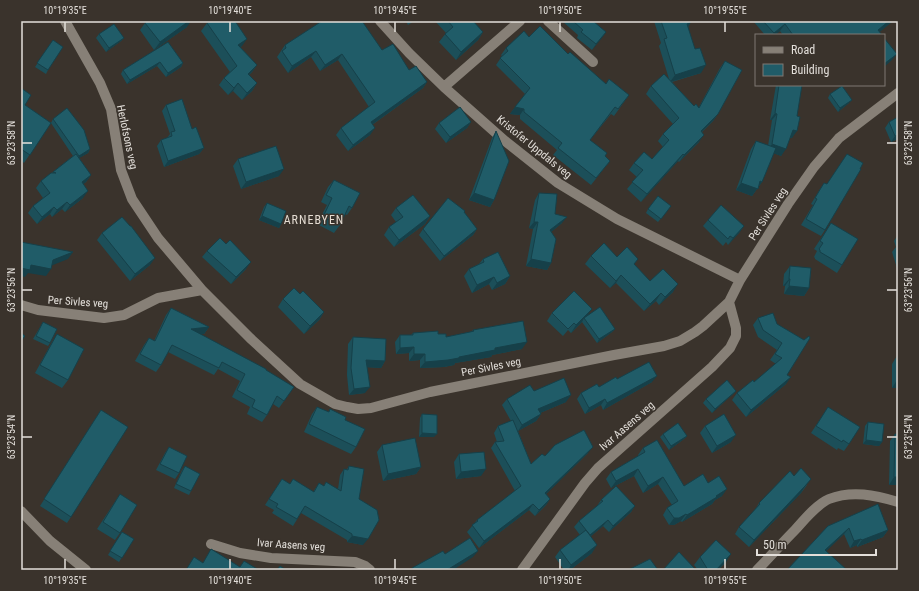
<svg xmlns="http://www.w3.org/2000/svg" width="919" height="591" font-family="'Roboto Condensed',sans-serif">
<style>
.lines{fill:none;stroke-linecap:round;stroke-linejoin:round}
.street{stroke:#878077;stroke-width:10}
.wall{fill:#1c4f59}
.shaded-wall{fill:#164049}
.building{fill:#205c68;stroke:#164049}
.ticks{fill:none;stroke:#e3dfda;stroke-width:1.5}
.labels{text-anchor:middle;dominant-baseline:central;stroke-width:3;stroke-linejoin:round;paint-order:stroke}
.street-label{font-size:11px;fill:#e3dfda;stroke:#3a332c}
.neighbourhood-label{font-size:12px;letter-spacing:1px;fill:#e4dcd2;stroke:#3a332c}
.neatline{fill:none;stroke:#e3dfda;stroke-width:1.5}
.ticks-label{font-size:10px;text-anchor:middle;fill:#e3dfda}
</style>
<rect width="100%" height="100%" fill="#3a332c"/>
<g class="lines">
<!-- street -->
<path class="street" d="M 65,21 L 100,83 L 111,109 L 121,170 L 132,199 L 158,238 L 202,290
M 380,21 L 409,53 L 444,87 L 505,141 L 558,183 L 617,219 L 740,280
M 548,21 L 593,62
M 444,87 L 520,21
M 21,305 L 38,310 L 104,318 L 124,315 L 158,298 L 202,290 L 250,338 L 300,384 L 335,404 L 347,407 L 358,409 L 371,408 L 430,392 L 614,355 L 664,346 L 680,341 L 695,332 L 703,326 L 729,302 L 740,280 L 788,204 L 814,167 L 839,138 L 898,93
M 21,511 L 50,541 L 86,570
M 211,544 L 240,553 L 271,558 L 355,562 L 365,566 L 370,570
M 522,570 L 585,483 L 598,468 L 712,367 L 730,348 L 736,336 L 736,328 L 729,302
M 757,570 C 770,557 782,543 795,530 C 804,520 817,504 829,499 C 852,490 875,495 898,502"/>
</g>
<!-- wall -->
<path class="wall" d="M 406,21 L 414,21 L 408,25 Z
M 435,21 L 473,21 L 483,32 L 478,40 L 456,60 L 439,42 L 446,33 Z
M 562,21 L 593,21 L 606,32 L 592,50 L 577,38 L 578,35 Z
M 654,21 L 691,21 L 688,27 L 701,73 L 672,82 L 694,106 L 699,107 L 720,68 L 725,61 L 718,114 L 713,121 L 702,132 L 699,142 L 679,162 L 678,161 L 641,202 L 627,189 L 637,177 L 629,170 L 634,163 L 652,159 L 663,147 L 658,141 L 663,134 L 673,124 L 646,94 L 651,86 L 669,79 L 659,46 L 661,43 Z
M 753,21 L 893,21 L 879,32 L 882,35 L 783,35 L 780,31 L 775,35 L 765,35 Z
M 145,23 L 187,27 L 154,50 L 140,30 Z
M 207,23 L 242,46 L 240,47 L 257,65 L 252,72 L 249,75 L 257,83 L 252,91 L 242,100 L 233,91 L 228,95 L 219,85 L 224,78 L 230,72 L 201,31 Z
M 99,34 L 124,38 L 121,41 L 106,52 L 96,38 Z
M 529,37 L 568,54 L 606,84 L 629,95 L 614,116 L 611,114 L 590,140 L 605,156 L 610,161 L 591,185 L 553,155 L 557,150 L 520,119 L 520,115 L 510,114 L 525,94 L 496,65 L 502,56 L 501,55 L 506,48 Z
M 53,40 L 48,70 L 46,74 L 35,67 Z
M 168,42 L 183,63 L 181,67 L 166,77 L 157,66 L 127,84 L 121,74 L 123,70 Z
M 285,45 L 382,50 L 409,70 L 427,82 L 423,88 L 372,125 L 370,135 L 348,151 L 336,135 L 341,128 L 369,107 L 338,60 L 320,71 L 311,57 L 288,73 L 277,57 Z
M 776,85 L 802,85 L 792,138 L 790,138 L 781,156 L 774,153 L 762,182 L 752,196 L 736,190 L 751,149 L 756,141 L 768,146 L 772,120 L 770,120 Z
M 21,88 L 25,105 L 51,123 L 53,119 L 90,149 L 88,153 L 79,158 L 91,175 L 86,182 L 83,184 L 83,198 L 65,212 L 62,209 L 52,217 L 50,214 L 37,224 L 28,213 L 33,206 L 43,198 L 36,188 L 41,181 L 52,173 L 53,172 L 73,156 L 51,123 L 24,163 L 21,160 Z
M 830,94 L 849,103 L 838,112 L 828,98 Z
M 166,105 L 192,129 L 204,148 L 199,154 L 164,167 L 157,146 L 161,140 L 167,138 L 170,134 L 162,111 Z
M 471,122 L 467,128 L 446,143 L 435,129 L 439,123 Z
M 889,122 L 898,139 L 891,142 L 885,128 Z
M 496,131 L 494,200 L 490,207 L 469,200 L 492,138 Z
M 847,154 L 825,230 L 821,236 L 801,225 L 813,205 L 811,204 L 820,189 L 824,183 L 827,184 Z
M 238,159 L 279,176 L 241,189 L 233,166 Z
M 334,180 L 352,208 L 347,215 L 345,214 L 340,225 L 334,233 L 317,224 L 327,205 L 321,202 L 328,187 Z
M 539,193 L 555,214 L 562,223 L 551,232 L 551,263 L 547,270 L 526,266 L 533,229 L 529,228 L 535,200 Z
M 267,203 L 281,224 L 279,228 L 259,220 L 264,207 Z
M 396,208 L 430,216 L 425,224 L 394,247 L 384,235 L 389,227 L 396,222 L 391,215 Z
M 648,209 L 668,210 L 658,222 L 646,213 Z
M 464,212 L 477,229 L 473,235 L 440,261 L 419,235 L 423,229 Z
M 708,220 L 744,226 L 739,233 L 728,245 L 726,242 L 723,246 L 703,226 Z
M 831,223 L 842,265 L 837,273 L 815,259 L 815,258 L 814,257 L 817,251 L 814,249 Z
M 102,233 L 150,265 L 130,281 L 97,240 Z
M 898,235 L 898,271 L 892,252 L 896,247 L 894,241 Z
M 207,251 L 246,269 L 231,284 L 202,257 Z
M 591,256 L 617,257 L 634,265 L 650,281 L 673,292 L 659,305 L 656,301 L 644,311 L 616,283 L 610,288 L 585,264 Z
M 483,259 L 510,276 L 505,284 L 492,290 L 489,284 L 472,293 L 464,276 L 469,269 L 479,264 Z
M 790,266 L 809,288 L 804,296 L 784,294 L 785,286 L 783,286 L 784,274 Z
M 300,294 L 324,312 L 319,320 L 304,334 L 278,307 L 283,299 Z
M 171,308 L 209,327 L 204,334 L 201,334 L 294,387 L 279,408 L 273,404 L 267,415 L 262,422 L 247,414 L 250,407 L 232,397 L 240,381 L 218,369 L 214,375 L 168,352 L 161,365 L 156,372 L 135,361 L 144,345 L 149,338 L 154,341 L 166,315 Z
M 552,313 L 587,316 L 615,329 L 612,332 L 597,343 L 582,322 L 571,333 L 568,330 L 563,336 L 547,321 Z
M 758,318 L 777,324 L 804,340 L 787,375 L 786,384 L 746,417 L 732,400 L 737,393 L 754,382 L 776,364 L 770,360 L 777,350 L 758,337 L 753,325 Z
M 43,322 L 50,343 L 48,346 L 33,339 Z
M 473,330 L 522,349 L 492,355 L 491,357 L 455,363 L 454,365 L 444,367 L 420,368 L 420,360 L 409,361 L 409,353 L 396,354 L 395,342 L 400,335 L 411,335 L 413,333 L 438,334 L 446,337 L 470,332 L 472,331 Z
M 57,334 L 68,380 L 62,388 L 35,373 L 52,342 Z
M 353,337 L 385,361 L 381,368 L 367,367 L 365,393 L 349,395 L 347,375 L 348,344 Z
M 897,356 L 898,388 L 892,388 L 892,364 Z
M 617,379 L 652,382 L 603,410 L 601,405 L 585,414 L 577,399 L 581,393 L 599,387 Z
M 534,391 L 566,402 L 540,413 L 541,414 L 536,421 L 518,431 L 531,464 L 545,456 L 588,453 L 546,494 L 550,499 L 546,505 L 535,516 L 529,510 L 479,548 L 467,532 L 477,520 L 515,491 L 491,448 L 495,442 L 497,442 L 494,433 L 498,426 L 511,421 L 502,405 L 507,399 Z
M 736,391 L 733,394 L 712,413 L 703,403 L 706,399 Z
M 317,407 L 328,412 L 330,409 L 345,420 L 356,447 L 351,454 L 304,432 L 312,414 Z
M 828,407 L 849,444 L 844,451 L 838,448 L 837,450 L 811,433 Z
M 101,410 L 71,517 L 67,523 L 40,506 Z
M 422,414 L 434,437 L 419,437 L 420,418 Z
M 868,422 L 882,442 L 879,446 L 863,444 L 865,426 Z
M 705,426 L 731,442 L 712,453 L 700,433 Z
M 663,434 L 687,436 L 684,439 L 669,450 L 660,437 Z
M 895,434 L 898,434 L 898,485 L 889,485 L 890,441 Z
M 382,445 L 421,467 L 416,474 L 383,481 L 377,452 Z
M 169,447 L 179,473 L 175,479 L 156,470 L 165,453 Z
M 643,448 L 684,486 L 708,483 L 722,496 L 715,500 L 712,504 L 682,522 L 681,521 L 674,525 L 669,525 L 663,515 L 667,508 L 672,505 L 658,484 L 643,493 L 634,476 L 611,488 L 606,479 L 611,472 L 638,456 L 638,455 Z
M 459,454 L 481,476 L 456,479 L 454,462 Z
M 185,466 L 191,491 L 189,495 L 174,488 L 182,470 Z
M 349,466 L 359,499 L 363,545 L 347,542 L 347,540 L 301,513 L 293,526 L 272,513 L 274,510 L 265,505 L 282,479 L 290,484 L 293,479 L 313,492 L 319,483 L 323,486 L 338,489 L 340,475 L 344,469 L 347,469 Z
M 794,476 L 807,485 L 801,493 L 749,547 L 735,534 L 739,527 L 755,510 L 759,503 Z
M 120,494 L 120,533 L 115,540 L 97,529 Z
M 601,500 L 635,506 L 631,512 L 609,532 L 603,526 L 591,536 L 592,553 L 570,570 L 564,570 L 555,557 L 560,550 L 580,535 L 574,527 L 579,521 L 597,506 Z
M 828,526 L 888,530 L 883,537 L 857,547 L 857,545 L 850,548 L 844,534 L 826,551 L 787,570 Z
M 122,532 L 134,539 L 119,562 L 108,555 Z
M 700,557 L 726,562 L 718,570 L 698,570 L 694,565 Z"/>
<!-- shaded-wall -->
<path class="shaded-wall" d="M 189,21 L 191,21 L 187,27 L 154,50 L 160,42 Z
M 889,21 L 893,21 L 876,35 L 878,30 Z
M 691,22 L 686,30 L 687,24 Z
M 785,24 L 780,31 L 775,35 L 772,35 L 774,33 Z
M 483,32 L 478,40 L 456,60 L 461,52 Z
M 606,32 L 602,38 L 592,50 L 596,44 Z
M 124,38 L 121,41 L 106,52 L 109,48 Z
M 247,39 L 242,46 L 233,52 L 238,45 Z
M 316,51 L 311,57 L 288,73 L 292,66 Z
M 342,54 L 338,60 L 320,71 L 325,65 Z
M 897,54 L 892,60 L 884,67 L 884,64 Z
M 160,62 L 157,66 L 127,84 L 130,80 Z
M 183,63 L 181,67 L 166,77 L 168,73 Z
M 257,65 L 252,72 L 243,81 L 248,74 Z
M 706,65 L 701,73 L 670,82 L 675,75 Z
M 427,82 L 423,88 L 366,129 L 371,122 Z
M 238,83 L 233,91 L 228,95 L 234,88 Z
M 257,83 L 252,91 L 242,100 L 247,93 Z
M 852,100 L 849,103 L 838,112 L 840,108 Z
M 515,107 L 524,109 L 520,115 L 510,114 Z
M 775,113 L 777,114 L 772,120 L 770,120 Z
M 718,114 L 713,121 L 695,138 L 701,131 Z
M 471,122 L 467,128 L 446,143 L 450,137 Z
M 375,128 L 370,135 L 348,151 L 353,145 Z
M 793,130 L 797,131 L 792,138 L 788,137 Z
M 704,135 L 699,142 L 679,162 L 684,155 Z
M 898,135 L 898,139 L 891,142 L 895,136 Z
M 772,144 L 786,149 L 781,156 L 767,151 Z
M 204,148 L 199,154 L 164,167 L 168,161 Z
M 90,149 L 88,153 L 76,160 L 79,156 Z
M 683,154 L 678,161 L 641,202 L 647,194 Z
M 284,169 L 279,176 L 241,189 L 246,182 Z
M 91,175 L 86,182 L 77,189 L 82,182 Z
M 760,181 L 762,182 L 752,196 L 736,190 L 741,183 Z
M 88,191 L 83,198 L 65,212 L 70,205 Z
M 474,193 L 494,200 L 490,207 L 469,200 Z
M 67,202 L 62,209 L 52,217 L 57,210 Z
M 54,207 L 50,214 L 37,224 L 42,217 Z
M 262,216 L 281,224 L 279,228 L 259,220 Z
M 430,216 L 425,224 L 394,247 L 399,240 Z
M 567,217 L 562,223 L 545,237 L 550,230 Z
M 534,222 L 538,222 L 533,229 L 529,228 Z
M 744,226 L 739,233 L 728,245 L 733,238 Z
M 477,229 L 473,235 L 440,261 L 444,256 Z
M 73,252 L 68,259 L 48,267 L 53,260 Z
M 155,258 L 150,265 L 130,281 L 135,274 Z
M 531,259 L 551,263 L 547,270 L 526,266 Z
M 251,262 L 246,269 L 231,284 L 236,277 Z
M 31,265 L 51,269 L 46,276 L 28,273 L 25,277 L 21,276 L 21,268 Z
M 621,275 L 616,283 L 610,288 L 616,281 Z
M 510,276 L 505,284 L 492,290 L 497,283 Z
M 494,277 L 489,284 L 472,293 L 477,285 Z
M 789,279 L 790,279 L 785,286 L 783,286 Z
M 678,284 L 673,292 L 659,305 L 665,297 Z
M 789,286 L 809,288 L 804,296 L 784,294 Z
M 661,293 L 656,301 L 644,311 L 650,304 Z
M 592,309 L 587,316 L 584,318 L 582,322 L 571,333 L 576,325 Z
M 324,312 L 319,320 L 304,334 L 310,326 Z
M 209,327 L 204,334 L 186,336 L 191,329 Z
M 615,329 L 612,332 L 597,343 L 599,339 Z
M 527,342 L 522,349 L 492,355 L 491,357 L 455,363 L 454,365 L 444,367 L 420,368 L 425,362 L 459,357 L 495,348 Z
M 414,347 L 409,353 L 396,354 L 400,348 Z
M 414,354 L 425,354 L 420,360 L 409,361 Z
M 366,360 L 385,361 L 381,368 L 362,367 Z
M 657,376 L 652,382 L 603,410 L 607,403 Z
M 791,377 L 786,384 L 746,417 L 751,410 Z
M 897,380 L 898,380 L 898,388 L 892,388 Z
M 370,387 L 365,393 L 349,395 L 354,389 Z
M 736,391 L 733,394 L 712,413 L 715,409 Z
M 571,395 L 566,402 L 533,416 L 538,409 Z
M 605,399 L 601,405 L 585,414 L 589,408 Z
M 541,414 L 536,421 L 518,431 L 522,425 Z
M 422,433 L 437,434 L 434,437 L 419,437 Z
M 736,435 L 731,442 L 712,453 L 717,446 Z
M 687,436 L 684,439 L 669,450 L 671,446 Z
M 866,440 L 882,442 L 879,446 L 863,444 Z
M 593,447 L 588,453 L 540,500 L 545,493 Z
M 421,467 L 416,474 L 383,481 L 388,474 Z
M 486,469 L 481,476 L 456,479 L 461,472 Z
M 638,469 L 634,476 L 611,488 L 616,481 Z
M 663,477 L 658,484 L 643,493 L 648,486 Z
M 894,477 L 898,477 L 898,485 L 889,485 Z
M 811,479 L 803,489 L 805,486 L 801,493 L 749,547 L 754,540 Z
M 727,489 L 722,496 L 715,500 L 712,504 L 682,522 L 687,515 Z
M 550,499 L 546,505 L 535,516 L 539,510 Z
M 533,504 L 529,510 L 479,548 L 484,541 Z
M 635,506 L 631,512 L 609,532 L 613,526 Z
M 686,514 L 681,521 L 674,525 L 669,525 L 674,518 Z
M 608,520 L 603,526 L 585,541 L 590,535 Z
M 849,528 L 844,534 L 820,557 L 825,550 Z
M 888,530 L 883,537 L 857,547 L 862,540 Z
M 352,536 L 368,539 L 363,545 L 347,542 Z
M 861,539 L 857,545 L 850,548 L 854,541 Z
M 597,545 L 592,553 L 570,570 L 568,570 L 571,565 Z
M 478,551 L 473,557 L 453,570 L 447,570 Z
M 731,554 L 726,562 L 718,570 L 716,570 Z"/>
<!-- building -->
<path class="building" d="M 147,21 L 189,21 L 160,42 L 145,23 Z
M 210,21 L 235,21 L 247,39 L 238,45 L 257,65 L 248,74 L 257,83 L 247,93 L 238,83 L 234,88 L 224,78 L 237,66 L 207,23 Z
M 322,21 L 362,21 L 382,50 L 393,44 L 409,70 L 416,66 L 427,82 L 371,122 L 375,128 L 353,145 L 341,128 L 375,102 L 342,54 L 325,65 L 316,51 L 292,66 L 282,51 L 286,48 L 285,45 Z
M 448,21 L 473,21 L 483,32 L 461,52 L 445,34 L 453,27 Z
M 573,21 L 593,21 L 606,32 L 596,44 L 581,32 L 583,30 Z
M 661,21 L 691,21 L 691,22 L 687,24 L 695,49 L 700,48 L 706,65 L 675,75 L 664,39 L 667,38 Z
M 763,21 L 889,21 L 878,30 L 882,35 L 793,35 L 785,24 L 774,33 Z
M 114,24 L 124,38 L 109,48 L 99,34 Z
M 540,26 L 568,54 L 570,52 L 606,84 L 609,79 L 629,95 L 618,109 L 615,107 L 590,140 L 607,153 L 605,156 L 610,161 L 596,178 L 558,148 L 562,143 L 524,112 L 524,109 L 515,107 L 530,88 L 500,58 L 508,51 L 506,48 L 524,31 L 529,37 Z
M 884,38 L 897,54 L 884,64 Z
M 53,40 L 63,47 L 48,70 L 37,63 Z
M 168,42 L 183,63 L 168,73 L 160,62 L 130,80 L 123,70 Z
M 725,61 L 742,70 L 718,114 L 701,131 L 704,135 L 684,155 L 683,154 L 647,194 L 632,182 L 643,170 L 634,163 L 644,152 L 652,159 L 669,140 L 663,134 L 679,118 L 651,86 L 664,74 L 694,106 L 696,104 L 699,108 Z
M 779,85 L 802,85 L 797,116 L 800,117 L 797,131 L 793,130 L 786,149 L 772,144 L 777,114 L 775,113 Z
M 842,86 L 852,100 L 840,108 L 830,94 Z
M 21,88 L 31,95 L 25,105 L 51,123 L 30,155 L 21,149 Z
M 182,99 L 192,129 L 196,127 L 204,148 L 168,161 L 161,140 L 172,136 L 171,132 L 175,131 L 166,105 Z
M 460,107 L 471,122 L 450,137 L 439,123 Z
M 67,108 L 84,130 L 90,149 L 79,156 L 53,119 Z
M 898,117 L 898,135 L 895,136 L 889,122 Z
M 496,131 L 509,161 L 494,200 L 474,193 Z
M 756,141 L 776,148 L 762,182 L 760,181 L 758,189 L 741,183 Z
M 276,146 L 284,169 L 246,182 L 238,159 Z
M 76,154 L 91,175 L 82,182 L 88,191 L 70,205 L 67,202 L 57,210 L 54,207 L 42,217 L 33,206 L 50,193 L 41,181 L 51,173 L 56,173 L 53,172 Z
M 847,154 L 863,163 L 860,169 L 861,169 L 825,230 L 806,219 L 817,199 L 815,198 L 824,183 L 827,184 Z
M 334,180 L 360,193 L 352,208 L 349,206 L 340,225 L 323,217 L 332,198 L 326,195 Z
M 539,193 L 557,194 L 555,214 L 567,217 L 550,230 L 556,239 L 551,263 L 531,259 L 538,222 L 534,222 Z
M 413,195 L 430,216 L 399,240 L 389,227 L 403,217 L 396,208 Z
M 658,196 L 671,206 L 661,219 L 648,209 Z
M 448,198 L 465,211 L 464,212 L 477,229 L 444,256 L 423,229 Z
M 267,203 L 286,211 L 281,224 L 262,216 Z
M 721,205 L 744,226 L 733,238 L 730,236 L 728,239 L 708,220 Z
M 122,217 L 130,226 L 131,226 L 155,258 L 135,274 L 102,233 Z
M 831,223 L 858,239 L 842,265 L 820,252 L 820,250 L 819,249 L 823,243 L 820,241 Z
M 220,238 L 226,244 L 230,240 L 251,262 L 236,277 L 207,251 Z
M 21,242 L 73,252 L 53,260 L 51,269 L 31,265 L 30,270 L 21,268 Z
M 604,243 L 617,257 L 627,247 L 638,259 L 634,264 L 650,281 L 663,269 L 678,284 L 665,297 L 661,293 L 650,304 L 621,275 L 616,281 L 591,256 Z
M 498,252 L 510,276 L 497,283 L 494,277 L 477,285 L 469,269 L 484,262 L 483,259 Z
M 790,266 L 811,268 L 809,288 L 789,286 L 790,279 L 789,279 Z
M 294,288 L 300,294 L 303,291 L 324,312 L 310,326 L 283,299 Z
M 574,291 L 592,309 L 576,325 L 574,323 L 568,329 L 552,313 Z
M 600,307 L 615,329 L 599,339 L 584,318 Z
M 171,308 L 209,327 L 191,329 L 266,369 L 266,370 L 294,387 L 284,401 L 277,396 L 267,415 L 252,407 L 255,400 L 237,390 L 245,374 L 222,362 L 219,368 L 172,345 L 161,365 L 140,354 L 149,338 L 155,341 Z
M 773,313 L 777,324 L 804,340 L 809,336 L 810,338 L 787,375 L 791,377 L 751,410 L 737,393 L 753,380 L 754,382 L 782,358 L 775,354 L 782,343 L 763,330 L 758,318 Z
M 523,321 L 527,342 L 495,348 L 495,350 L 459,357 L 459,358 L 448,360 L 425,362 L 425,354 L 414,354 L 414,347 L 400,348 L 400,335 L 413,335 L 413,333 L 438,331 L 438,334 L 446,334 L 446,337 L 470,332 L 474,331 L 473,330 Z
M 43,322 L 57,329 L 50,343 L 36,336 Z
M 21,333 L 25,336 L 21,341 Z
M 57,334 L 84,349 L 68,380 L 40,365 Z
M 353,337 L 386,339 L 385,361 L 366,360 L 370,387 L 354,389 L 351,368 Z
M 897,356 L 898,356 L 898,380 L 897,380 Z
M 649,362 L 657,376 L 607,403 L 605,399 L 589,408 L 581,393 L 597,384 L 599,387 L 616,377 L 617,379 Z
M 564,378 L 571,395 L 538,409 L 541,414 L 522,425 L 507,399 L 530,385 L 534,391 Z
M 727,380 L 736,391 L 715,409 L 706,399 Z
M 317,407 L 329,412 L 330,409 L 346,417 L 345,420 L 365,429 L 356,447 L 309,424 Z
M 828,407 L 860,427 L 849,444 L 843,440 L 842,442 L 816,426 Z
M 101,410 L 128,427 L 71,517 L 44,499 Z
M 422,414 L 437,415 L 437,434 L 422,433 Z
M 724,414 L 736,435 L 717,446 L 705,426 Z
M 513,420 L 531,464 L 542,454 L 545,456 L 555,445 L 584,430 L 593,447 L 545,493 L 550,499 L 539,510 L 533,504 L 484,541 L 472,525 L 478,521 L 477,520 L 521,486 L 495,442 L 504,441 L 498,426 Z
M 868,422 L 884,424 L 882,442 L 866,440 Z
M 678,423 L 687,436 L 671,446 L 663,434 Z
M 895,434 L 898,434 L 898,477 L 894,477 Z
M 415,438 L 421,467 L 388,474 L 382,445 Z
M 657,440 L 684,486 L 703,474 L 708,483 L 719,476 L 727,489 L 716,496 L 717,497 L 687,515 L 686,514 L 679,518 L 674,518 L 667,508 L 678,501 L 663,477 L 648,486 L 638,469 L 616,481 L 611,472 L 645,452 L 643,448 Z
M 169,447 L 187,456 L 179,473 L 160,464 Z
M 484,452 L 486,469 L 461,472 L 459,454 Z
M 185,466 L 200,474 L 191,491 L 176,484 Z
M 349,466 L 364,469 L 359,499 L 377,510 L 379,520 L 368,539 L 352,536 L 352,534 L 305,506 L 297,519 L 276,507 L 278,504 L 269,499 L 282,479 L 290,484 L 293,479 L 314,492 L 319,483 L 324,486 L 326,482 L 341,491 L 344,469 L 348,470 Z
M 801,468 L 811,479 L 805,486 L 754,540 L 739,527 L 760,504 L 759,503 L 790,471 L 794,476 Z
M 616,486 L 635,506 L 613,526 L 608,520 L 590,535 L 579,521 L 603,501 L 601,500 Z
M 120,494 L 137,505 L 120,533 L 103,522 Z
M 878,504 L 888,530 L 862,540 L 861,539 L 854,541 L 849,528 L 825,550 L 847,570 L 787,570 L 828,526 Z
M 586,530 L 597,545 L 571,565 L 560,550 Z
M 122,532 L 134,539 L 122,558 L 110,551 Z
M 470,538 L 478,551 L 447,570 L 413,570 L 412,568 L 443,551 L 445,554 Z
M 716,540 L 731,554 L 716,570 L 708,570 L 700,557 Z
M 211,549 L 240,567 L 244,561 L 259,570 L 186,570 L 194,557 L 203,563 Z
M 679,552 L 696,570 L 663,570 Z
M 650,559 L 658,570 L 628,570 Z
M 280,566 L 286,570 L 277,570 Z"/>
<!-- ticks -->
<path class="ticks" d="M 65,22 L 65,32M 230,22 L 230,32M 395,22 L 395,32M 560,22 L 560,32M 725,22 L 725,32M 22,143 L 32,143M 887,143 L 897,143M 22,290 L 32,290M 887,290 L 897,290M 22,437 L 32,437M 887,437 L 897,437M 65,559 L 65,569M 230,559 L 230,569M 395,559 L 395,569M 560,559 L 560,569M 725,559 L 725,569"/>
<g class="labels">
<!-- street labels -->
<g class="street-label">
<text transform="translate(127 137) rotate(78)">Herlofsons veg</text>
<text transform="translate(534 147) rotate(39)">Kristofer Uppdals veg</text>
<text transform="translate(768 214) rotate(-57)">Per Sivles veg</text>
<text transform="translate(78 302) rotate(4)">Per Sivles veg</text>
<text transform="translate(491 367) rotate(-11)">Per Sivles veg</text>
<text transform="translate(627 426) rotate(-41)">Ivar Aasens veg</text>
<text transform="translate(291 545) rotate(4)">Ivar Aasens veg</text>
</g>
<!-- neighbourhood labels -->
<g class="neighbourhood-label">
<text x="314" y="220">ARNEBYEN</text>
</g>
</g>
<!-- border -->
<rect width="919" height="591" fill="none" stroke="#3a332c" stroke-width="44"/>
<!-- legend -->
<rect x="755" y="34" width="130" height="52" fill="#3a332c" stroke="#7e7872"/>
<rect x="763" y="47" width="20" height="6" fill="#878077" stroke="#7e7872"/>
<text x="791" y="54" font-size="12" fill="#e3dfda">Road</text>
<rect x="763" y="64" width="20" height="12" fill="#205c68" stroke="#7e7872"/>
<text x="791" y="74" font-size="12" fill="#e3dfda">Building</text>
<!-- scale -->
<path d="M757 549v6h119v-6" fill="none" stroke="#e3dfda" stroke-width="2"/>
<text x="763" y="549" font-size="12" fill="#e3dfda" stroke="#3a332c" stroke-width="3" paint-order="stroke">50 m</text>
<rect x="22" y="22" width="875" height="547" class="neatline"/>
<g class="ticks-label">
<text x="65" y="14">10°19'35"E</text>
<text x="230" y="14">10°19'40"E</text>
<text x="395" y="14">10°19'45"E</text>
<text x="560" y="14">10°19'50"E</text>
<text x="725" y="14">10°19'55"E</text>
<text transform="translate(11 143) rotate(-90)" y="4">63°23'58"N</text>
<text transform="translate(908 143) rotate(-90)" y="4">63°23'58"N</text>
<text transform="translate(11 290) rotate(-90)" y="4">63°23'56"N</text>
<text transform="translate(908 290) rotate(-90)" y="4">63°23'56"N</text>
<text transform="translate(11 437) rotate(-90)" y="4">63°23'54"N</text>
<text transform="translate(908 437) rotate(-90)" y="4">63°23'54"N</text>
<text x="65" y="584">10°19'35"E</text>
<text x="230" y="584">10°19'40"E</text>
<text x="395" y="584">10°19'45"E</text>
<text x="560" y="584">10°19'50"E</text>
<text x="725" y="584">10°19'55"E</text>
</g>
</svg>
